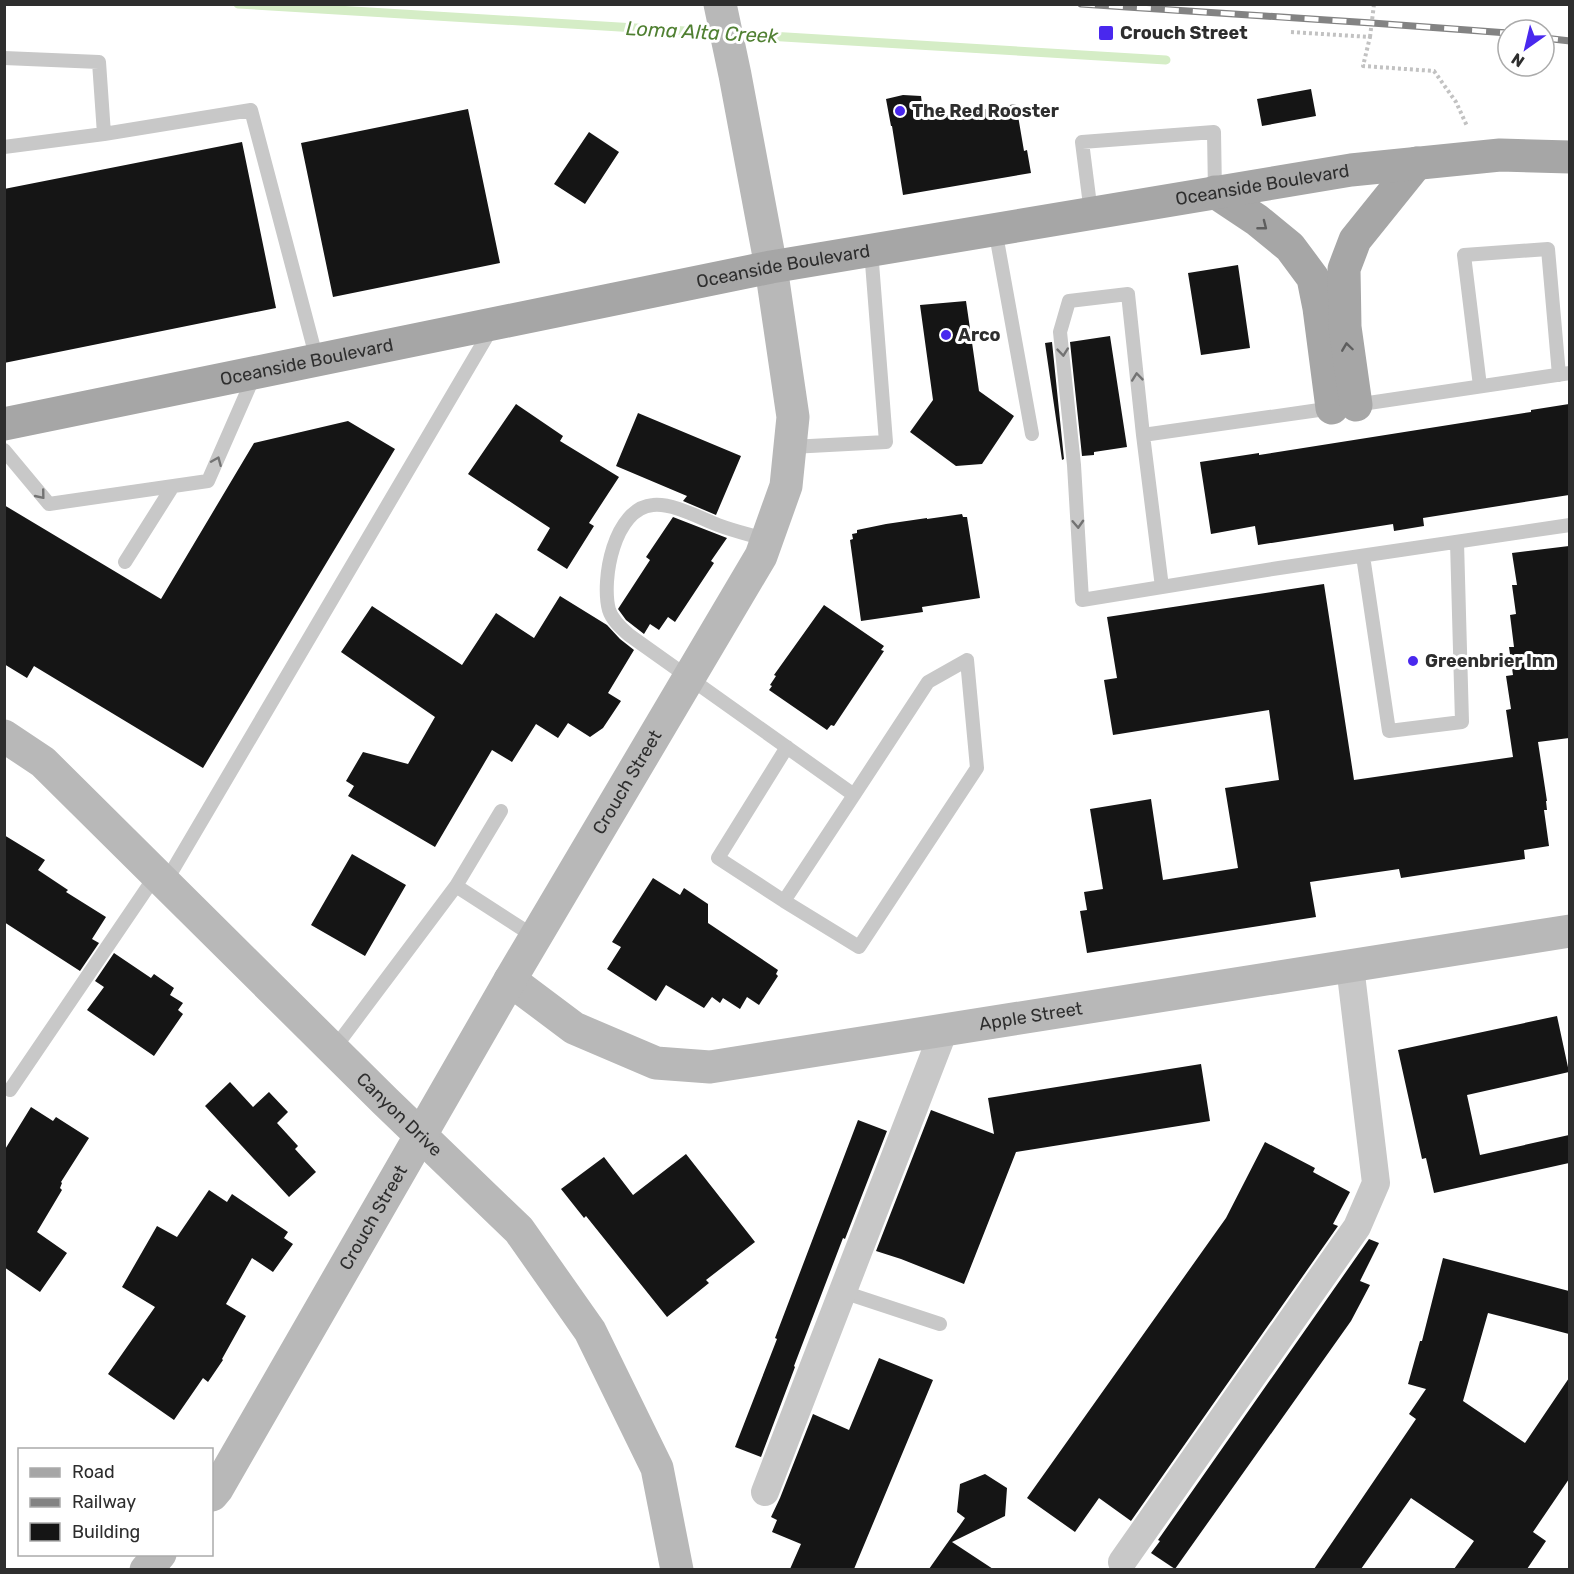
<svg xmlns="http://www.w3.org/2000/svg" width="1574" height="1574" font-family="Rubik,sans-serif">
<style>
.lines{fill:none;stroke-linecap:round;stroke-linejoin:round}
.stream{stroke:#d5edc6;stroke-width:9}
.building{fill:#151515}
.path{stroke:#c2c2c2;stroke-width:4;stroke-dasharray:3 3;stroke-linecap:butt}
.lane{stroke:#c8c8c8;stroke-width:14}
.street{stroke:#c8c8c8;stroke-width:28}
.secondary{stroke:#b8b8b8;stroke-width:33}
.primary{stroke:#a6a6a6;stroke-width:33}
.rail-casing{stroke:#838383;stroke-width:7}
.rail{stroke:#fff;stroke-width:4.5;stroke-dasharray:14;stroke-linecap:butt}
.oneway{stroke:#5e5e5e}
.oneway2{stroke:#737373}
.poi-dot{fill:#4928ee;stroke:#fff;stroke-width:2}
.labels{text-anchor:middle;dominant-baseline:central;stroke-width:6;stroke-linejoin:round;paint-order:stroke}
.poi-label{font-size:18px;font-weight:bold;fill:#2e2e2e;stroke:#fff;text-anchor:start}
.street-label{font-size:18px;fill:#2e2e2e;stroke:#fff}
.water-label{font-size:20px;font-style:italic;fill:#508032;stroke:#fff}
</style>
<rect width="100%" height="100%" fill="#fff"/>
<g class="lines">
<!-- stream -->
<path class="stream" d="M 238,4 L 1166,60"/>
</g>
<!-- building -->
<path class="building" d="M 1311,89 L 1316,116 L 1262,126 L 1257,99 Z
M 903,95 L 921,96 L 924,119 L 1016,104 L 1024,151 L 1027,150 L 1031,173 L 903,195 L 892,126 L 891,126 L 886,99 Z
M 468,109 L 500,263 L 333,297 L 301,143 Z
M 589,132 L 619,152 L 585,204 L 554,184 Z
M 242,142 L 276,308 L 4,363 L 4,189 Z
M 1238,265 L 1250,348 L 1201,355 L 1188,273 Z
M 966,301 L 979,391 L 1014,416 L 982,464 L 956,466 L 910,432 L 933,400 L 920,305 Z
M 1110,336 L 1127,447 L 1094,452 L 1094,455 L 1082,456 L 1070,342 Z
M 1052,342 L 1064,459 L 1062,460 L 1045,343 Z
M 516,404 L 563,436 L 560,441 L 619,477 L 589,523 L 594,526 L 567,569 L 537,550 L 550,528 L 468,474 Z
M 1569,404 L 1569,495 L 1423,518 L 1424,526 L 1394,531 L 1393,524 L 1258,545 L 1255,526 L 1211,534 L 1200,462 L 1259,453 L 1259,455 L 1531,412 L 1531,410 Z
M 638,413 L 741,456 L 716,515 L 683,501 L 687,496 L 616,466 Z
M 348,421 L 395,449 L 203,768 L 34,666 L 27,678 L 4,664 L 4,505 L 161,599 L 254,443 Z
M 962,514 L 963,517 L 967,517 L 980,598 L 922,607 L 923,612 L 861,621 L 850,540 L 853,539 L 852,534 L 857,533 L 857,530 L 886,524 L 927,518 L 927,519 Z
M 673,517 L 727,538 L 711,561 L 714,563 L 675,622 L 668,617 L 659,630 L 650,624 L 644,634 L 626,620 L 618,609 L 650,560 L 646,557 Z
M 1569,546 L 1569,738 L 1538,742 L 1547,801 L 1546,801 L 1547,810 L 1544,810 L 1549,846 L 1524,850 L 1525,859 L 1401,878 L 1399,869 L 1310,882 L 1316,917 L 1087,953 L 1080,911 L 1087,910 L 1084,892 L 1103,889 L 1090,809 L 1151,799 L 1163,880 L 1238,868 L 1225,788 L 1279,780 L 1269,710 L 1113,735 L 1104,680 L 1117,678 L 1107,617 L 1324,584 L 1354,780 L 1513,757 L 1506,710 L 1511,709 L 1506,676 L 1513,675 L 1509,647 L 1514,647 L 1510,615 L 1516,614 L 1512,585 L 1517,585 L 1512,553 Z
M 560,596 L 607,625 L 620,639 L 634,650 L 608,693 L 621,701 L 603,728 L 590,737 L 568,723 L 558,738 L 536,724 L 512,762 L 492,750 L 435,847 L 348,796 L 354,786 L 346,781 L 363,752 L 408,764 L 435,717 L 341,652 L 372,606 L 462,665 L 496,613 L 534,638 Z
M 824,605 L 884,646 L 881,650 L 884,651 L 834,726 L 831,725 L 827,730 L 769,690 L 772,686 L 770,685 L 776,676 L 774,675 Z
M 4,835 L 45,860 L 38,870 L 68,890 L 66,892 L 106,917 L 92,939 L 99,943 L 80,971 L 4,922 Z
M 352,854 L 406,885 L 365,956 L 311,925 Z
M 653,878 L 680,895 L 684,888 L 708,904 L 708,923 L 778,970 L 776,974 L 778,976 L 759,1005 L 747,997 L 740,1009 L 723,998 L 720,1003 L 712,997 L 704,1008 L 666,985 L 656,1001 L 607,969 L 621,947 L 612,942 Z
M 114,953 L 151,978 L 154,974 L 174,988 L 170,995 L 183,1003 L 178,1010 L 183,1014 L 154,1056 L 87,1010 L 104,987 L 95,981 Z
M 1557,1016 L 1569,1072 L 1467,1095 L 1480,1155 L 1569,1135 L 1569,1163 L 1434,1193 L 1426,1158 L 1422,1159 L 1398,1050 Z
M 1201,1064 L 1210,1121 L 1016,1152 L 964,1284 L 901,1259 L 876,1251 L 931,1110 L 994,1134 L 988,1098 Z
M 230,1082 L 253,1107 L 269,1092 L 288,1112 L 277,1123 L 298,1146 L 295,1149 L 316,1172 L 289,1197 L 205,1106 Z
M 31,1107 L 53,1121 L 56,1117 L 89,1138 L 61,1182 L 62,1183 L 60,1188 L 62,1190 L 37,1232 L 67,1253 L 40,1292 L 4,1267 L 4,1151 Z
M 858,1120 L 887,1131 L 845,1239 L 843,1238 L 794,1366 L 795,1367 L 761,1457 L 735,1447 L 777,1339 L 775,1338 Z
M 1265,1142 L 1315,1168 L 1313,1172 L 1350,1192 L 1333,1224 L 1338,1226 L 1131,1521 L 1099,1498 L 1075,1532 L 1027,1498 L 1226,1218 Z
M 686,1154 L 755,1242 L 706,1280 L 709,1283 L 667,1317 L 586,1216 L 584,1218 L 561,1189 L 604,1157 L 633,1195 Z
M 209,1190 L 227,1202 L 232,1194 L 288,1232 L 284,1238 L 293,1244 L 273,1272 L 252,1258 L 226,1304 L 246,1316 L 222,1359 L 223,1360 L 208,1382 L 203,1378 L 174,1420 L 108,1374 L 155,1307 L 122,1287 L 157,1226 L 177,1237 Z
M 1369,1239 L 1379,1243 L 1360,1281 L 1370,1285 L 1351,1321 L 1175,1569 L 1151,1553 L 1160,1541 L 1158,1540 Z
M 1443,1258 L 1569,1291 L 1569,1334 L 1488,1313 L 1463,1401 L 1525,1443 L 1569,1378 L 1569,1479 L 1533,1532 L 1546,1541 L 1527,1569 L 1454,1569 L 1474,1541 L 1411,1498 L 1361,1569 L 1314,1569 L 1416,1419 L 1409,1414 L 1426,1389 L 1408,1384 L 1420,1341 L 1422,1341 Z
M 879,1358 L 933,1380 L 854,1569 L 790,1569 L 801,1544 L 772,1532 L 777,1520 L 771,1517 L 780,1498 L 813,1414 L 849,1430 Z
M 985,1474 L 1007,1488 L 1005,1516 L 952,1542 L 993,1569 L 929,1569 L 965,1518 L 957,1512 L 960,1484 Z"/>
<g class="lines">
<!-- path -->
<path class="path" d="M 1291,32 L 1370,37 L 1363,66 L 1434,71 L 1456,102 L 1467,126
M 1370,37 L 1374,4"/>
<!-- lane -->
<path class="lane" d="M 4,58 L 99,62 L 104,134
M 4,147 L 104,134 L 251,110 L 317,360
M 1091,213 L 1082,142 L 1214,132 L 1215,192
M 995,229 L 1032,434
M 1480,386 L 1464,255 L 1548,249 L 1559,375
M 1355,405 L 1570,373
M 1143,435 L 1128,294 L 1069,301 L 1060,332 L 1074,465 L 1082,600 L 1279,568 L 1570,525
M 791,447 L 886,442 L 871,250
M 4,450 L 49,504 L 208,481 L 254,376
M 767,540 C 751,535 734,531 718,525 C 700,518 673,503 653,505 C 614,508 601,580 609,610 C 612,620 621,628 629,635 L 854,795 L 784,901 L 859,947 L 977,768 L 967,660 L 928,682 L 854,795
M 1363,556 L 1389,731 L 1462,722 L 1457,542
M 125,562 L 173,486
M 1162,587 L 1143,435 L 1333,408
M 165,883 L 493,326
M 456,886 L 501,811
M 784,901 L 718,858 L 787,747
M 333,1050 L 456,886 L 535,937
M 10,1090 L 156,875
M 843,1292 L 940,1324"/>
<!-- street -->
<path class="street" d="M 765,1492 L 944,1030
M 1122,1562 L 1357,1227 L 1376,1183 L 1350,966"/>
<!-- secondary -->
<g class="secondary">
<path id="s1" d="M 4,736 L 43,762 L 385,1101 L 519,1230 L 590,1331 L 657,1468 L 677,1570"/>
<path id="s2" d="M 510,980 L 574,1028 L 656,1063 L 710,1067 L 1570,931"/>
<path id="s3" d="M 212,1495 L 217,1489 L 510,980 L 761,556 L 786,486 L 793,417 L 771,267 L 735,75 L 720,4"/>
<path d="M 146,1570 L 160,1554"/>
</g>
<!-- primary -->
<g class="primary">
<path d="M 1215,192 L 1257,220 L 1290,247 L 1313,278 L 1319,308 L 1332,408"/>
<path d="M 1356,405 L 1345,327 L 1344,269 L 1355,240 L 1417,163"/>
<path id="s4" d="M 4,424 L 771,267 L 1351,170 L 1500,155 L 1570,157"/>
</g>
<!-- rail casing -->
<g class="rail-casing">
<path id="rail" d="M 1081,4 L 1372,23 L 1508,33
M 1544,38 L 1570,41"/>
</g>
<!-- rail -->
<use href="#rail" class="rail"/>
</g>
<!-- one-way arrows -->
<defs><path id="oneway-chevron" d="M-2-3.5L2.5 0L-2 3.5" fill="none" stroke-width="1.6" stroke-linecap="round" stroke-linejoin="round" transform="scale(1.5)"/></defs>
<g class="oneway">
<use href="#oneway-chevron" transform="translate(1263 226) rotate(38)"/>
<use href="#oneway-chevron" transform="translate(1347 347) rotate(-98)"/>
</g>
<g class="oneway2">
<use href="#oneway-chevron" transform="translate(1063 352) rotate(84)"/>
<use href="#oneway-chevron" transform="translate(1137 377) rotate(-96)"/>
<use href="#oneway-chevron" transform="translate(217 461) rotate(-67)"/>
<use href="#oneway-chevron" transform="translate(41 495) rotate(51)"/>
<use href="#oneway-chevron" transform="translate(1078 524) rotate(87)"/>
</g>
<!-- markers -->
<g class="poi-dot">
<rect x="1098" y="25" width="16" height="16" rx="3"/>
<circle cx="900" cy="111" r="6"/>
<circle cx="946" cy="335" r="6"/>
<circle cx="1413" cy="661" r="6"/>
</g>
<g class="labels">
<!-- poi labels -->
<g class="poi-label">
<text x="1120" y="33">Crouch Street</text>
<text x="912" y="111">The Red Rooster</text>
<text x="958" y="335">Arco</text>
<text x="1425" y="661">Greenbrier Inn</text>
</g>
<!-- street labels -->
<g class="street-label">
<text stroke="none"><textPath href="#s4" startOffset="1281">Oceanside Boulevard</textPath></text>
<text stroke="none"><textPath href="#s4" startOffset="795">Oceanside Boulevard</textPath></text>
<text stroke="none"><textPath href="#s4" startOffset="309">Oceanside Boulevard</textPath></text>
<text stroke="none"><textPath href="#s3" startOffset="825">Crouch Street</textPath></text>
<text stroke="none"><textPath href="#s2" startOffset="548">Apple Street</textPath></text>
<text stroke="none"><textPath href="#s1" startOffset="548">Canyon Drive</textPath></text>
<text stroke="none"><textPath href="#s3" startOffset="321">Crouch Street</textPath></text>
</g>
<!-- water labels -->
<g class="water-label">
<text transform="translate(702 32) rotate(3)">Loma Alta Creek</text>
</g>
</g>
<!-- border -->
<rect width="1574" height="1574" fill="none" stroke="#2e2e2e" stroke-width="12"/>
<!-- legend -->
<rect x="18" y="1448" width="195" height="108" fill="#ffffff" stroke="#ababab" stroke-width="1.5"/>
<rect x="30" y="1468" width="30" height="9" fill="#a6a6a6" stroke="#ababab" stroke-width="1.5"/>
<text x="72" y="1478" font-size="18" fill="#2e2e2e">Road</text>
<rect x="30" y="1498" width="30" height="9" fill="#838383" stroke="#ababab" stroke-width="1.5"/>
<text x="72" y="1508" font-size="18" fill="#2e2e2e">Railway</text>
<rect x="30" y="1523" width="30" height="18" fill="#151515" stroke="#ababab" stroke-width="1.5"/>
<text x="72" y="1538" font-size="18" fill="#2e2e2e">Building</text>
<!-- north arrow -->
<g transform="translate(1526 48) rotate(214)"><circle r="28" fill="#ffffff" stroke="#ababab" stroke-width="1.5"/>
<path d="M0-4.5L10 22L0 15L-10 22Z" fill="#4928ee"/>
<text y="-9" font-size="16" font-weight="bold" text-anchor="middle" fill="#2e2e2e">N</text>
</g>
</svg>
